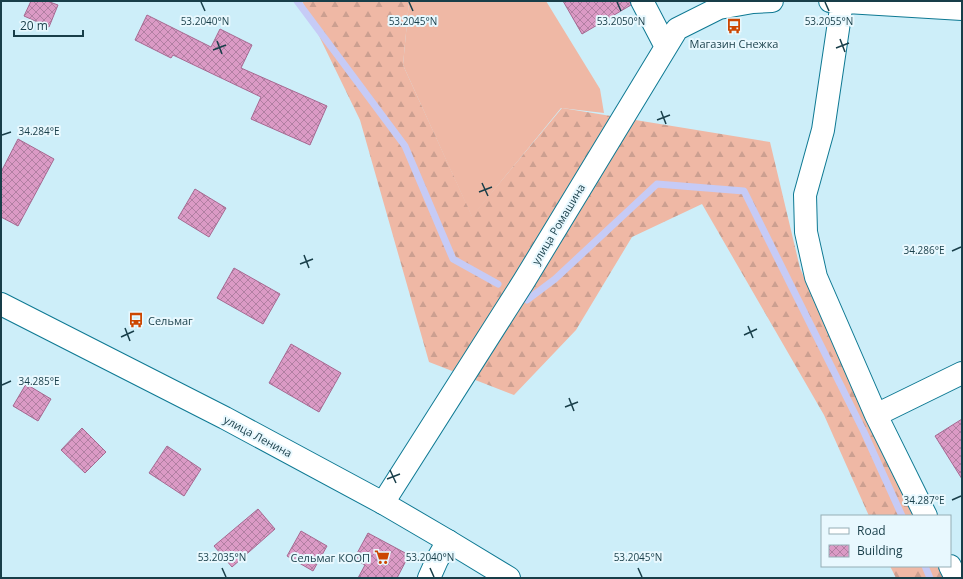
<svg xmlns="http://www.w3.org/2000/svg" width="963" height="579" font-family="'Open Sans',sans-serif">
<style>
.grass{fill:#efb8a5}
.forest{fill:url(#forest-firs)}
.lines{fill:none;stroke-linecap:round;stroke-linejoin:round}
.stream{stroke:#c6cbf6;stroke-width:7}
.building{fill:url(#building-cross-hatch);stroke:#a56991}
.minor-casing{stroke:#0e7993;stroke-width:24}
.major-casing{stroke:#0e7993;stroke-width:24}
.minor{stroke:#fff;stroke-width:22}
.major{stroke:#fff;stroke-width:22}
.ticks{fill:none;stroke:#183e49;stroke-width:1.5}
.labels{text-anchor:middle;dominant-baseline:central;stroke-width:4;stroke-linejoin:round;paint-order:stroke}
.poi-label{font-size:11px;fill:#183e49;stroke:#e8f8fe}
.street-label{font-size:11px;fill:#183e49;stroke:#e8f8fe}
.ticks-label{font-size:10px;text-anchor:middle;fill:#183e49;stroke:#e8f8fe;stroke-width:4;stroke-linejoin:round;paint-order:stroke}
</style>
<defs>
<pattern id="forest-firs" width="22" height="20" patternUnits="userSpaceOnUse"><rect width="22" height="20" fill="#efb8a5"/><path d="M5 1l3.5 6h-7zM16 11l3.5 6h-7z" fill="#cc9f90"/></pattern>
<pattern id="building-cross-hatch" width="8" height="8" patternUnits="userSpaceOnUse"><rect width="8" height="8" fill="#db9ac5"/><path d="M0 0l8 8M0 8l8-8" fill="none" stroke="#b17fa2"/></pattern>
</defs>
<rect width="100%" height="100%" fill="#cdeef9"/>
<!-- grass -->
<path class="grass" d="M 409,1 L 546,1 L 600,89 L 604,113 L 561,108 L 472,217 L 403,65 Z"/>
<!-- forest -->
<path class="forest" d="M 302,1 L 409,1 L 403,65 L 472,216 L 562,108 L 770,142 L 800,268 L 852,388 L 914,516 L 869,516 L 824,415 L 702,204 L 632,237 L 576,330 L 514,395 L 429,362 L 360,120 Z
M 890,566 L 939,566 L 945,578 L 896,578 Z"/>
<g class="lines">
<!-- stream -->
<path class="stream" d="M 297,1 L 405,146 L 453,259 L 498,284
M 527,300 L 555,279 L 657,184 L 744,191 L 864,432 L 902,516
M 925,566 L 930,578"/>
</g>
<!-- building -->
<path class="building" d="M 31,1 L 47,1 L 58,5 L 49,27 L 24,16 Z
M 563,1 L 630,1 L 631,5 L 582,34 Z
M 147,15 L 211,47 L 220,29 L 252,45 L 241,68 L 327,106 L 310,145 L 251,119 L 261,97 L 173,55 L 171,58 L 135,40 Z
M 18,139 L 54,159 L 18,226 L 1,217 L 1,172 Z
M 195,189 L 226,208 L 209,237 L 178,218 Z
M 234,268 L 280,294 L 263,324 L 217,298 Z
M 291,344 L 341,373 L 319,412 L 269,383 Z
M 26,384 L 51,399 L 38,421 L 13,406 Z
M 962,419 L 962,479 L 935,436 Z
M 82,428 L 106,452 L 85,473 L 61,450 Z
M 167,446 L 201,469 L 184,496 L 149,473 Z
M 258,509 L 275,529 L 232,567 L 214,546 Z
M 301,531 L 327,546 L 313,571 L 287,556 Z
M 368,533 L 409,555 L 397,578 L 358,578 L 365,565 L 354,559 Z"/>
<g class="lines">
<!-- minor casing -->
<g class="minor-casing">
<path id="minor" d="M 642,1 L 666,47
M 830,1 L 962,9
M 842,2 L 823,130 L 805,195 L 806,232 L 816,277 L 876,415 L 926,516
M 876,415 L 962,373
M 383,503 L 524,281 L 677,29 L 719,8 L 753,2 L 772,1
M 950,566 L 956,578
M 429,578 L 437,560 L 448,541"/>
</g>
<!-- major casing -->
<g class="major-casing">
<path id="major" d="M 1,304 L 225,418 L 383,503 L 448,541 L 509,578"/>
</g>
<!-- minor -->
<use href="#minor" class="minor"/>
<!-- major -->
<use href="#major" class="major"/>
</g>
<!-- ticks -->
<path class="ticks" d="M 201,2 L 205,11M 409,2 L 413,11M 617,2 L 621,11M 825,2 L 829,11M 840,39 L 845,52M 217,41 L 222,54M 836,48 L 849,43M 213,50 L 226,45M 661,111 L 666,124M 657,120 L 670,115M 2,135 L 11,132M 482,183 L 488,196M 479,192 L 492,187M 952,251 L 961,247M 304,255 L 309,268M 300,264 L 313,259M 748,326 L 753,338M 125,328 L 130,341M 744,335 L 757,329M 121,337 L 134,331M 2,385 L 11,381M 569,398 L 574,411M 565,407 L 578,402M 390,470 L 396,483M 387,479 L 400,474M 952,500 L 961,496M 222,568 L 226,577M 430,568 L 434,577M 638,568 L 642,577"/>
<!-- icons -->
<defs>
<g id="bus-bare" transform="scale(1.2)"><path d="M-5-6H5V4H4V6H2V4H-2V6H-4V4H-5ZM-3.5-4V0h7V-4ZM-3.5 1.2v1.5H-2V1.2ZM2 1.2v1.5H3.5V1.2Z" fill="#cc4601" stroke="#e8f8fe" stroke-width="2.5" paint-order="stroke"/></g>
<g id="supermarket-bare" transform="scale(1.2)"><path d="M-6-5.5h2.5l.6 2H6L4.5 2H-2.5L-4.4-4H-6ZM-1.5 3.2a1.3 1.3 0 1 0 .1 0ZM3 3.2a1.3 1.3 0 1 0 .1 0Z" fill="#cc4601" stroke="#e8f8fe" stroke-width="2.5" paint-order="stroke"/></g>
</defs>
<g fill-rule="evenodd">
<use href="#bus-bare" x="734" y="26"/>
<use href="#bus-bare" x="136" y="320"/>
<use href="#supermarket-bare" x="382" y="557"/>
</g>
<g class="labels">
<!-- poi labels -->
<g class="poi-label">
<text x="734" y="43">Магазин Снежка</text>
<text x="148" y="320" text-anchor="start">Сельмаг</text>
<text x="370" y="557" text-anchor="end">Сельмаг КООП</text>
</g>
<!-- street labels -->
<g class="street-label">
<text transform="translate(558 224) rotate(-59)">улица Ромашина</text>
<text transform="translate(258 436) rotate(28)">улица Ленина</text>
</g>
</g>
<g class="ticks-label">
<text x="205" y="25">53.2040°N</text>
<text x="413" y="25">53.2045°N</text>
<text x="621" y="25">53.2050°N</text>
<text x="829" y="25">53.2055°N</text>
<text x="39" y="135">34.284°E</text>
<text x="924" y="254">34.286°E</text>
<text x="39" y="385">34.285°E</text>
<text x="924" y="504">34.287°E</text>
<text x="222" y="561">53.2035°N</text>
<text x="430" y="561">53.2040°N</text>
<text x="638" y="561">53.2045°N</text>
</g>
<!-- border -->
<rect width="963" height="579" fill="none" stroke="#183e49" stroke-width="4"/>
<!-- legend -->
<rect x="821" y="515" width="130" height="52" fill="#e8f8fe" stroke="#95aeb6"/>
<rect x="829" y="528" width="20" height="6" fill="#ffffff" stroke="#95aeb6"/>
<text x="857" y="535" font-size="12" fill="#183e49">Road</text>
<rect x="829" y="545" width="20" height="12" fill="url(#building-cross-hatch)" stroke="#95aeb6"/>
<text x="857" y="555" font-size="12" fill="#183e49">Building</text>
<!-- scale -->
<path d="M14 30v6h69v-6" fill="none" stroke="#183e49" stroke-width="2"/>
<text x="20" y="30" font-size="12" fill="#183e49" stroke="#e8f8fe" stroke-width="3" paint-order="stroke">20 m</text>
</svg>
